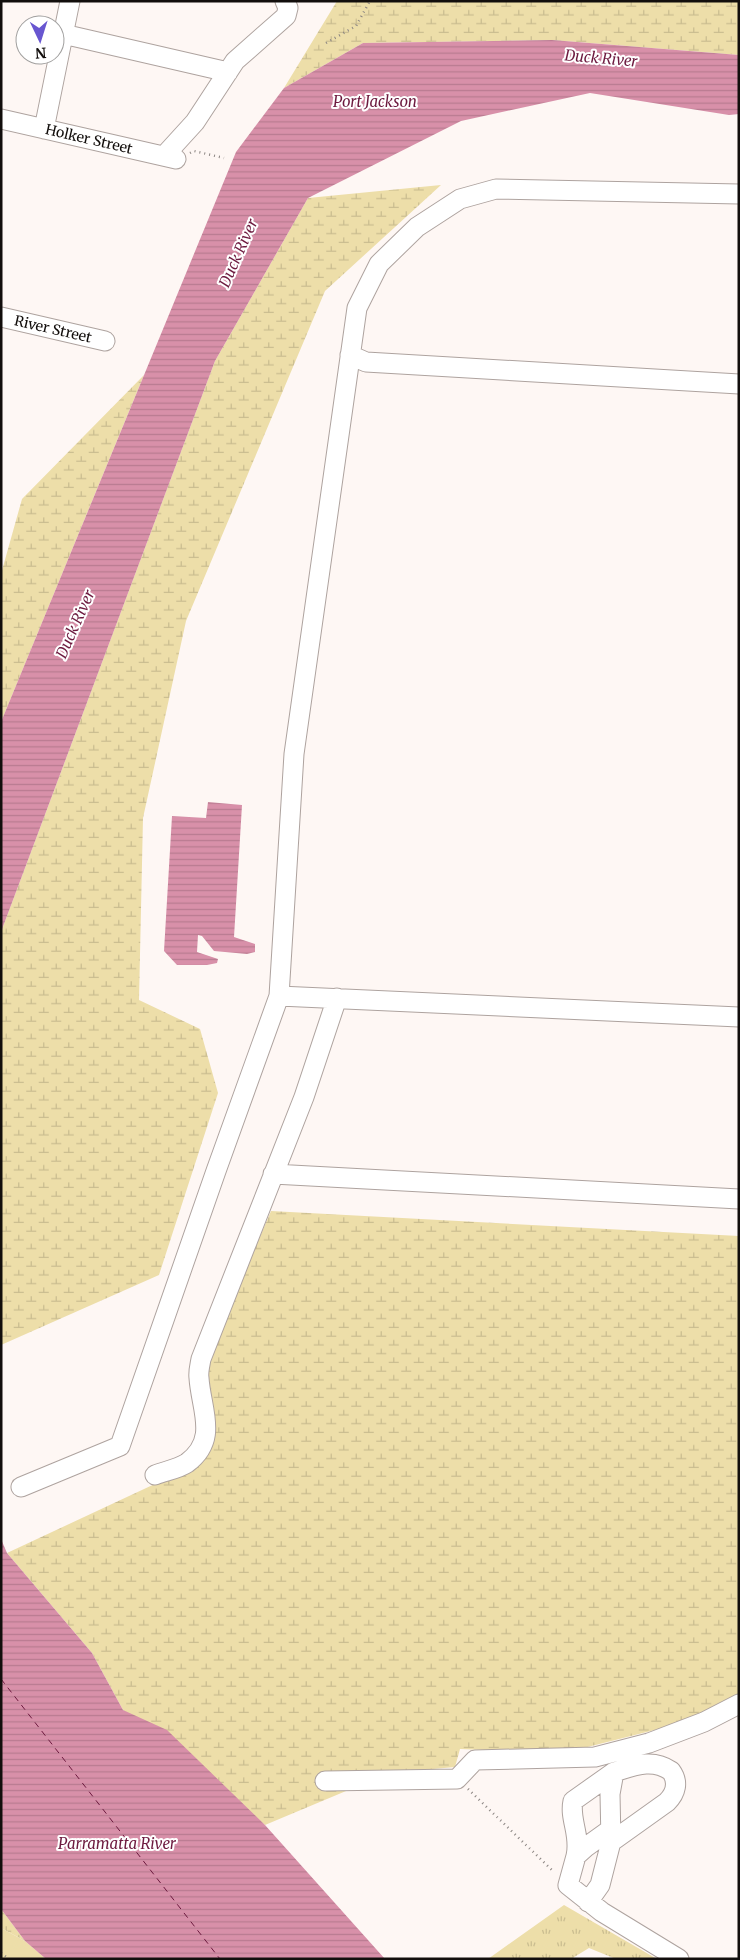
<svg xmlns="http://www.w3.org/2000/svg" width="740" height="1960" font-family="Merriweather,serif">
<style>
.grass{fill:url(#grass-tufts)}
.wetland{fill:url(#wetland-marsh)}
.green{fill:#eddea9}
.water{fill:url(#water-rules)}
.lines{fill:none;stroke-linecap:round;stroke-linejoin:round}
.ferry{stroke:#6d1a3f;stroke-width:1;stroke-dasharray:6 5;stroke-linecap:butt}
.minor-casing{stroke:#aea39f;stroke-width:21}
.path{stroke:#8b8582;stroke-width:2.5;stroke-dasharray:1 4;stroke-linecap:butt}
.minor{stroke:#fff;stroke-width:19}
.labels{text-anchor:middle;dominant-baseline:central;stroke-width:4;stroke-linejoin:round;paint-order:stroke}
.street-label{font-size:14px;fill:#120e0c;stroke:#fff}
.water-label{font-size:15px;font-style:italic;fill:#6d1a3f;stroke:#fff}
</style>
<defs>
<pattern id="grass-tufts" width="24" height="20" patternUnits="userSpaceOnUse" patternTransform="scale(1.25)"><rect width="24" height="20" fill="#eddea9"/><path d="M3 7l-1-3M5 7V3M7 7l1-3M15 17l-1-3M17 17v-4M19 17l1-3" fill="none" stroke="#cabd90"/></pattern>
<pattern id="wetland-marsh" width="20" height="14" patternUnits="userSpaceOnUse" patternTransform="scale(1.25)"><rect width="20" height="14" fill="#eddea9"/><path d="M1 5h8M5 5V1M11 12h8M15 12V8" fill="none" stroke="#cabd90"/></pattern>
<pattern id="water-rules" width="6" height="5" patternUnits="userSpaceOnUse" patternTransform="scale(1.25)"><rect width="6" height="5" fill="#d890a9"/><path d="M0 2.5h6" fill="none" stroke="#b87b90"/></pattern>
</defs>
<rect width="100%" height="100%" fill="#fef7f4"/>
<!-- grass -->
<path class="grass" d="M 564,1905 L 657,1959 L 616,1959 L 589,1948 L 571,1959 L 488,1959 Z"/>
<!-- wetland -->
<path class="wetland" d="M 337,1 L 739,1 L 739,55 L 552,40 L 363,43 L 284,88 Z
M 441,185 L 325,291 L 186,621 L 143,818 L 139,1000 L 200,1029 L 218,1093 L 159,1275 L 1,1345 L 1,932 L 215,361 L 308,198 Z
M 144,375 L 1,722 L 1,574 L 22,499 Z
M 271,1211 L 739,1236 L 739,1696 L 698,1719 L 564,1753 L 460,1749 L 455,1767 L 389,1773 L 265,1825 L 123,1710 L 92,1653 L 7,1553 L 189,1468 L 201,1409 L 203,1369 Z
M 1,1909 L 25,1941 L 1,1928 Z"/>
<!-- green -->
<path class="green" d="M 1,1928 L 25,1941 L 46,1959 L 1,1959 Z"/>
<!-- water -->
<path class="water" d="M 552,40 L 739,55 L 739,114 L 729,115 L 590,93 L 461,121 L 308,198 L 215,361 L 1,932 L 1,722 L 236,152 L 284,88 L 363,43 Z
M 208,802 L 242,805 L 234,937 L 255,944 L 255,952 L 247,954 L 214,951 L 202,936 L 198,935 L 197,952 L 218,959 L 217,963 L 207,965 L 177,965 L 164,951 L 172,816 L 206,818 Z
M 1,1539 L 7,1553 L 92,1653 L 123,1710 L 167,1730 L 265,1825 L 385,1959 L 46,1959 L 25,1941 L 1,1909 Z"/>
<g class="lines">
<!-- ferry -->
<path class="ferry" d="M 1,1679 L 220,1959"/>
<!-- minor casing -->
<g class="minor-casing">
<path id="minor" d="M 63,34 L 228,72
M 1,119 L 176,159
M 44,129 L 70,1
M 164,156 L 195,122 L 235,61 L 286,16 L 288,8 L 285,1
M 1,317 L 105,341
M 350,355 L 366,362 L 739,384
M 279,996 L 739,1017
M 273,1174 L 739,1199
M 155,1475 C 165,1471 178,1469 187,1463 C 219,1439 201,1410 199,1378 C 198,1372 200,1365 201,1359 L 304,1097 L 337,998
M 21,1487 L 120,1446 L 216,1171 L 279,996 L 294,754 L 357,308 L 379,264 L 417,227 L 460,199 L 496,189 L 739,194
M 325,1781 L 457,1779 L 475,1760 L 595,1757 L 649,1743 L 704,1722 L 739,1704
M 611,1829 L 586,1847 L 576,1856 L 568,1885 L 602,1912 L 679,1959
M 576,1856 C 581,1835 569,1819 573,1801 L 614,1772
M 588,1902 L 600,1885 L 611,1842 L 667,1802 C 676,1793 679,1782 671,1771 C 652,1758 634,1766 614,1772 L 610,1794 L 611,1842"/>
</g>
<!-- path -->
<path class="path" d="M 326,43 L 356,26 L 370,1
M 190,153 L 194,151 L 224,158
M 468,1789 L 554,1872
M 1,1953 L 9,1959"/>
<!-- minor -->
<use href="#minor" class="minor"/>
</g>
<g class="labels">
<!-- street labels -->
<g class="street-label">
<text transform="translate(89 139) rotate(13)">Holker Street</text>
<text transform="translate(53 329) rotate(13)">River Street</text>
</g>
<!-- water labels -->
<g class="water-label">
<text transform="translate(601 58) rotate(5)">Duck River</text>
<text x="375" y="101">Port Jackson</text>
<text transform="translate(238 253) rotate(-66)">Duck River</text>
<text transform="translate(75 624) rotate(-66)">Duck River</text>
<text x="117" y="1843">Parramatta River</text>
</g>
</g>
<!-- border -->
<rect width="740" height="1960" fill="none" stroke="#120e0c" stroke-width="5"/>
<!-- north arrow -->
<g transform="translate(40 40) rotate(176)"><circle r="24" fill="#ffffff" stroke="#a09f9e"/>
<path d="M0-4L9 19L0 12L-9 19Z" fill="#6856d0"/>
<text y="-8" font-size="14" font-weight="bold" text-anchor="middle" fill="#120e0c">N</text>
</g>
</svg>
